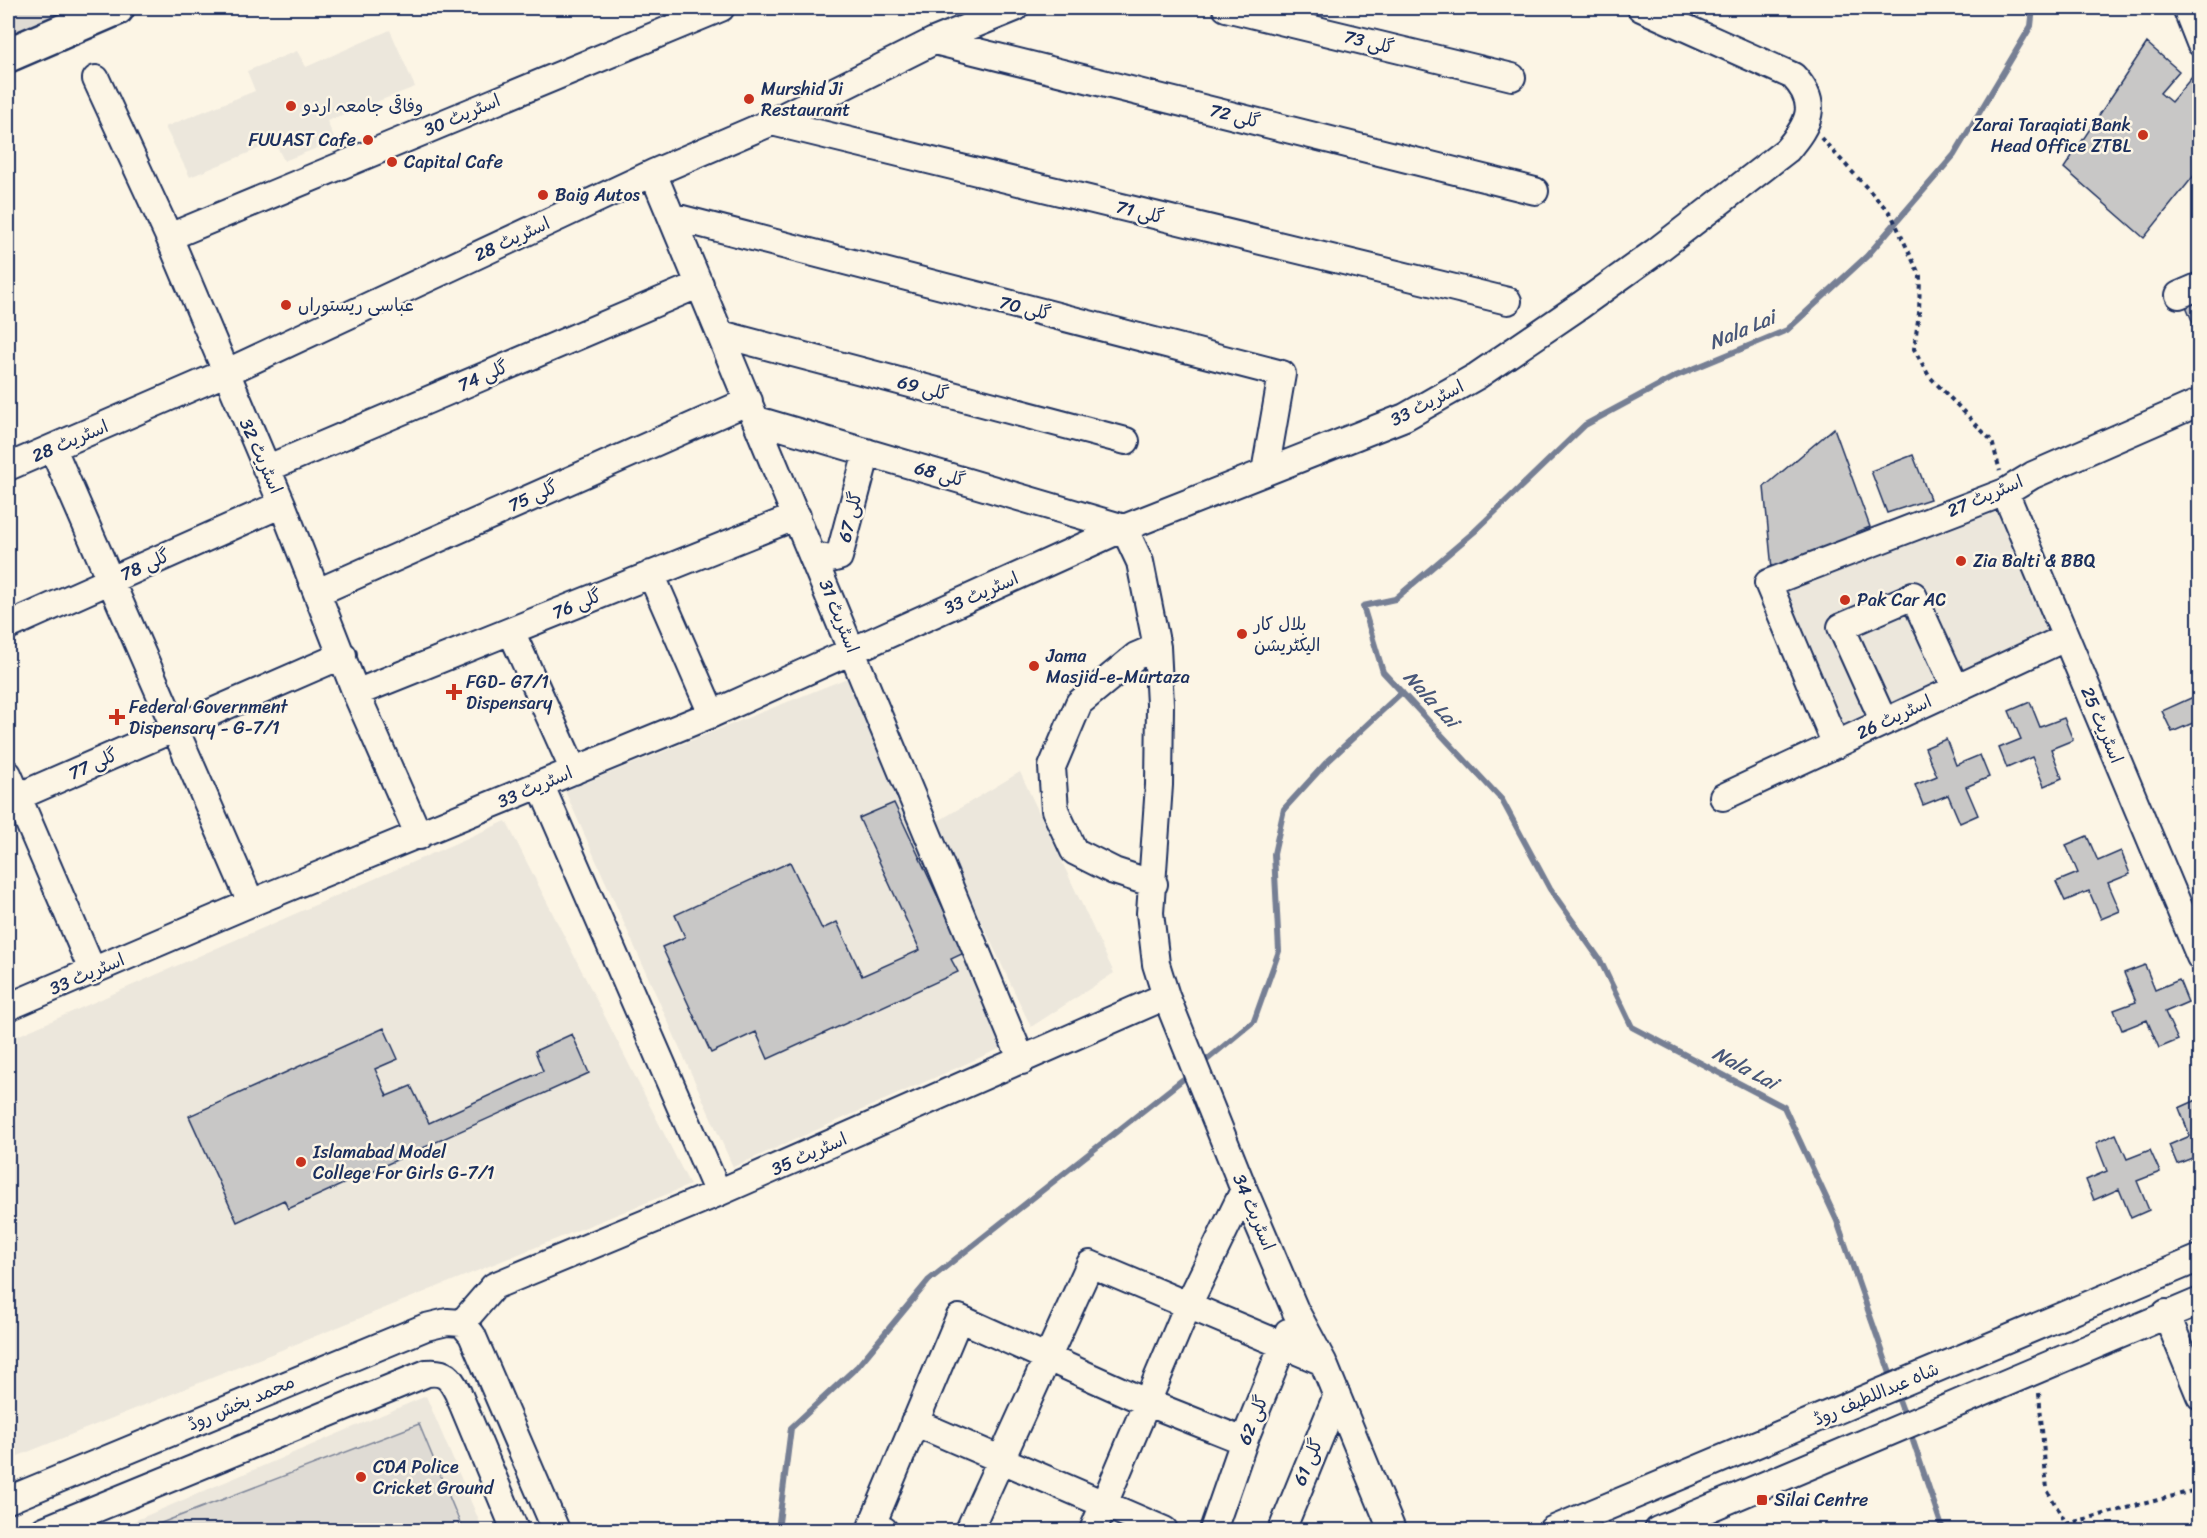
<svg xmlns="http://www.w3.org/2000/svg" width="2207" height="1538" font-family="Sriracha,'Playpen Sans Arabic',sans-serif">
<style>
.built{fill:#ece7dc}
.green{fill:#dfdbd4;stroke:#7d8599;stroke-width:1.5}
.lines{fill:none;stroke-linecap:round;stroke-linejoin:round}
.stream{stroke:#767f94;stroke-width:6}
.building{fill:#c8c7c6;stroke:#1b2f5e;stroke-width:1.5}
.minor-casing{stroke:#1b2f5e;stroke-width:30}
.major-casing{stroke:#1b2f5e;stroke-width:38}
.path{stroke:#1b2f5e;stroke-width:4;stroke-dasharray:4.5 4.5;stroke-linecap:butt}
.minor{stroke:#fcf5e5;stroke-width:26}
.major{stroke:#fcf5e5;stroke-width:33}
.poi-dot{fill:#c8321e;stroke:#fcf5e5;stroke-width:2}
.labels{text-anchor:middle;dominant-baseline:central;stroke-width:5;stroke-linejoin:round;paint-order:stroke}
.street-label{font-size:18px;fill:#1b2f5e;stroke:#fcf5e5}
.poi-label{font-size:18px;fill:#1b2f5e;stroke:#fcf5e5;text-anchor:start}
.water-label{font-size:20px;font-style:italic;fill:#485779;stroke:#fcf5e5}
</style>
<rect width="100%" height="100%" fill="#fcf5e5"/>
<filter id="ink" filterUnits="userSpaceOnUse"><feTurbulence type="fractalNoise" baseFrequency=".0167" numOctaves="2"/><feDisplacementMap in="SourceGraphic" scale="12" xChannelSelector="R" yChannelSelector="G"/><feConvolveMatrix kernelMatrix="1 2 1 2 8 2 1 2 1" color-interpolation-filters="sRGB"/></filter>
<g filter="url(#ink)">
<!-- built -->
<path class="built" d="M 390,30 L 415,87 L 327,121 L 335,141 L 284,161 L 275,142 L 190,177 L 165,127 L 255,91 L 247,71 L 297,51 L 306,67 Z
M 2002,506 L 2053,632 L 1840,733 L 1782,592 Z
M 850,677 L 1015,1042 L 733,1167 L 565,791 Z
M 1020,772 L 1114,973 L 1031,1027 L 935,823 Z
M 506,821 L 690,1185 L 8,1460 L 8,1040 Z
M 426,1396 L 483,1530 L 113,1530 Z"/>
<!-- green -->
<path class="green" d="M 8,8 L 92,8 L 8,44 Z
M 419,1424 L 463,1530 L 143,1530 Z"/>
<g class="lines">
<!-- stream -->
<path class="stream" d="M 1208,1059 L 1254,1021 L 1279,951 L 1274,854 L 1284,809 L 1325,764 L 1402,692
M 1892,1379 L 1837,1221 L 1784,1107 L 1632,1027 L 1600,960 L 1550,889 L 1502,800 L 1383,672 L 1363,606 L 1395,599 L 1474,532 L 1585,425 L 1676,376 L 1787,330 L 1867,256 L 1954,155 L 2031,26 L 2033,8
M 1896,1392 L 1906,1419
M 1909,1429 L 1943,1530
M 778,1530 L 791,1428 L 858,1366 L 929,1280 L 1182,1080"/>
</g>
<!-- building -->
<path class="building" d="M 2147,43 L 2179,71 L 2160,93 L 2171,102 L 2193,76 L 2200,81 L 2200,168 L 2144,238 L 2064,168 Z
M 2200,301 L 2200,340 L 2186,306 Z
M 1834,428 L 1870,527 L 1857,532 L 1852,543 L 1772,569 L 1764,487 Z
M 1913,455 L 1930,499 L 1887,513 L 1871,471 Z
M 2200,694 L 2200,720 L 2172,732 L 2162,711 Z
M 2030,702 L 2040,727 L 2064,718 L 2073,740 L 2051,749 L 2062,778 L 2044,786 L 2032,757 L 2007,768 L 1999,748 L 2021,739 L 2009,711 Z
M 1946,739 L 1956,765 L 1980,755 L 1989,777 L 1966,787 L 1978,815 L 1960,823 L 1948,795 L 1923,805 L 1915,785 L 1937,776 L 1925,748 Z
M 894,803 L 964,953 L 951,959 L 958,972 L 768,1059 L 756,1032 L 711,1053 L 662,947 L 685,937 L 675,915 L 790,862 L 822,929 L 837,922 L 862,976 L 920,950 L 859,818 Z
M 2087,836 L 2098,861 L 2121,851 L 2130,874 L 2108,883 L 2120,911 L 2101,919 L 2089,891 L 2065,901 L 2056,882 L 2078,873 L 2066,845 Z
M 2145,965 L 2155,990 L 2179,980 L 2188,1002 L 2165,1012 L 2178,1040 L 2159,1048 L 2147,1020 L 2122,1030 L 2114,1010 L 2136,1002 L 2124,973 Z
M 384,1028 L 398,1059 L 375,1069 L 387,1096 L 411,1086 L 429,1123 L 543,1071 L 535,1051 L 572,1034 L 589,1073 L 288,1209 L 284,1200 L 237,1222 L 189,1116 Z
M 2199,1099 L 2200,1155 L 2177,1164 L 2169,1145 L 2190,1136 L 2179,1108 Z
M 2116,1134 L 2127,1159 L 2150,1150 L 2160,1172 L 2137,1181 L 2149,1210 L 2131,1218 L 2119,1189 L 2094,1200 L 2086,1180 L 2107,1171 L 2096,1143 Z"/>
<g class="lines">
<!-- minor casing -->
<g class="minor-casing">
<path id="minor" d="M 1226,8 L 1512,77
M 2187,10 L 2200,43
M 934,41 L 1535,191
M 96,79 L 169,237 L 282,504 L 356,693 L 419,836
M 772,122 L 1508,301
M 653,173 L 1022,1061
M 671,216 L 1282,374 L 1265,472
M 169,237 L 721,8
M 2179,295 L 2200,286
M 721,334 L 1126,441
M 757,420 L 1124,528 L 1140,562 L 1157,647 L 1160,704 L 1159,785 L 1150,913 L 1156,964 L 1166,996 L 1244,1190 L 1295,1310 L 1323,1362 L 1392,1530
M 53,449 L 251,903
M 8,467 L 225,373 L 653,173 L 772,122 L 934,41 L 1015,8
M 266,469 L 700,284
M 2005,492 L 2200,957
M 814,556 L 831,559 L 839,557 L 867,452
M 651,574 L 712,714
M 318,592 L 749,401
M 1913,595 L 1956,689
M 8,626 L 282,504
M 511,631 L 574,771
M 356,693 L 797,516
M 1884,722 L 1841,627 L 1913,596
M 1836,745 L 1768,583 L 2005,492 L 2033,475 L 2200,402
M 8,774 L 93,972
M 541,786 L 718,1193
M 1723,797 L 2065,638
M 8,801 L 343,655
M 1154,884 L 1114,871 L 1074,851 L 1055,810 L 1052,767 L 1079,703 L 1136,656 L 1157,647
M 8,1007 L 251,903 L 712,714 L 1124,528 L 1405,417 L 1477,376 L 1581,305 L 1655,252 L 1787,150 C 1809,124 1820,104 1793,76 L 1641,8
M 2166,1313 L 2200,1396
M 462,1323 L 494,1286 L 718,1193 L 1166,996
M 914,1422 L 1164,1530
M 8,1500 L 426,1327 L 447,1322 L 462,1323 L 472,1335 L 556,1530
M 44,1530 L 427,1373 C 445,1371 450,1377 458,1393 L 515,1530
M 884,1530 L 872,1525 L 959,1318 L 1146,1402 L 1244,1441
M 969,1530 L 1090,1264 L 1323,1362
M 1093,1530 L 1189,1303 L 1244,1190
M 1213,1530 L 1244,1441 L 1288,1332
M 1282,1530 L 1337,1395
M 1552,1530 L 2200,1258
M 1658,1530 L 2200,1301"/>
</g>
<!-- major casing -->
<g class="major-casing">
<path id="major" d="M 8,55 L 117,8"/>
</g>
<!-- path -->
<path class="path" d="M 1821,138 L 1891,214 L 1920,276 L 1919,313 L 1914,349 L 1929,376 L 1992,441 L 2000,471
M 2039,1393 L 2047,1490 L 2070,1530
M 2066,1524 L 2200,1489"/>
<!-- minor -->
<use href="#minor" class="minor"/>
<!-- major -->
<use href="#major" class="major"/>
</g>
</g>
<!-- markers -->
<g class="poi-dot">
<circle cx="749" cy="99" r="6"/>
<circle cx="291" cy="106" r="6"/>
<circle cx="2143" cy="135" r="6"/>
<circle cx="368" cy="140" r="6"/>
<circle cx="392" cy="162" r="6"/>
<circle cx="543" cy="195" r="6"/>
<circle cx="286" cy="305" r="6"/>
<circle cx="1961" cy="561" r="6"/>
<circle cx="1845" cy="600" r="6"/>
<circle cx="1242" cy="634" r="6"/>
<circle cx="1034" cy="666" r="6"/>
<path d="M451 683h6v6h6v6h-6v6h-6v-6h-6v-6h6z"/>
<path d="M114 708h6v6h6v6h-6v6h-6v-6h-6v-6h6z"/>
<circle cx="301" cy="1162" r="6"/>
<circle cx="361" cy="1477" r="6"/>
<rect x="1756" y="1494" width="12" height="12" rx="3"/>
</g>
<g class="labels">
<!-- street labels -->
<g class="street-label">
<text transform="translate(1369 42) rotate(14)">گلی 73</text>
<text transform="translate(462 115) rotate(-23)">اسٹریٹ 30</text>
<text transform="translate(1235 116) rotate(14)">گلی 72</text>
<text transform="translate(1140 212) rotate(14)">گلی 71</text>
<text transform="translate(512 239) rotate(-25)">اسٹریٹ 28</text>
<text transform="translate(1025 308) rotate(14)">گلی 70</text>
<text transform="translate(483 376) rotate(-23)">گلی 74</text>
<text transform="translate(923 388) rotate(15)">گلی 69</text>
<text transform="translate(1427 403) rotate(-27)">اسٹریٹ 33</text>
<text transform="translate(70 441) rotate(-23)">اسٹریٹ 28</text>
<text transform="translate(261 456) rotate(66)">اسٹریٹ 32</text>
<text transform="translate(940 474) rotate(16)">گلی 68</text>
<text transform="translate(533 496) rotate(-24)">گلی 75</text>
<text transform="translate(1985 496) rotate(-23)">اسٹریٹ 27</text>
<text transform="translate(850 517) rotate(-76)">گلی 67</text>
<text transform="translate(145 565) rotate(-24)">گلی 78</text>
<text transform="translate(981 593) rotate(-24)">اسٹریٹ 33</text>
<text transform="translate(577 604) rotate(-22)">گلی 76</text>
<text transform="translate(839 616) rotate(68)">اسٹریٹ 31</text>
<text transform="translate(1894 717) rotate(-25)">اسٹریٹ 26</text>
<text transform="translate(2102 725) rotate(67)">اسٹریٹ 25</text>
<text transform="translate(93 764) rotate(-24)">گلی 77</text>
<text transform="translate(535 787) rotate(-23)">اسٹریٹ 33</text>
<text transform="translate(87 974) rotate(-23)">اسٹریٹ 33</text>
<text transform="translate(809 1154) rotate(-24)">اسٹریٹ 35</text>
<text transform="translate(1254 1212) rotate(67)">اسٹریٹ 34</text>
<text transform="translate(1876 1394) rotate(-23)">شاہ عبداللطیف روڈ</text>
<text transform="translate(241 1403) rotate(-23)">محمد بخش روڈ</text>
<text transform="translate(1253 1420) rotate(-68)">گلی 62</text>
<text transform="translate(1308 1462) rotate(-67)">گلی 61</text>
</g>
<!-- poi labels -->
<g class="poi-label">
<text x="761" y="89">Murshid Ji<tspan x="761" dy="21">Restaurant</tspan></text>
<text x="303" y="106">وفاقی جامعہ اردو</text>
<text x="2131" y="125" text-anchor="end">Zarai Taraqiati Bank<tspan x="2131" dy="21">Head Office ZTBL</tspan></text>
<text x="356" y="140" text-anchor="end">FUUAST Cafe</text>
<text x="404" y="162">Capital Cafe</text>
<text x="555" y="195">Baig Autos</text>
<text x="298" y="305">عباسی ریستوراں</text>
<text x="1973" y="561">Zia Balti &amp; BBQ</text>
<text x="1857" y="600">Pak Car AC</text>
<text x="1254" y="624">بلال کار<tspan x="1254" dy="21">الیکٹریشن</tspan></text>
<text x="1046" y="656">Jama<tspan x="1046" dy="21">Masjid-e-Murtaza</tspan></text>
<text x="466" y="682">FGD- G7/1<tspan x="466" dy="21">Dispensary</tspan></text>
<text x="129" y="707">Federal Government<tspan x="129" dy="21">Dispensary - G-7/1</tspan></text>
<text x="313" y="1152">Islamabad Model<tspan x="313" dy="21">College For Girls G-7/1</tspan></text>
<text x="373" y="1467">CDA Police<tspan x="373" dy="21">Cricket Ground</tspan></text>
<text x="1774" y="1500">Silai Centre</text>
</g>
<!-- water labels -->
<g class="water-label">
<text transform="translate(1742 330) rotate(-23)">Nala Lai</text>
<text transform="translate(1431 699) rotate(47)">Nala Lai</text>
<text transform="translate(1745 1068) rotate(28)">Nala Lai</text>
</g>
</g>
<!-- margin -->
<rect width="2207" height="1538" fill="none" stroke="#fcf5e5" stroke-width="30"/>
<rect x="15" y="15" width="2177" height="1508" fill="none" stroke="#1b2f5e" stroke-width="2" filter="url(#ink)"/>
</svg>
